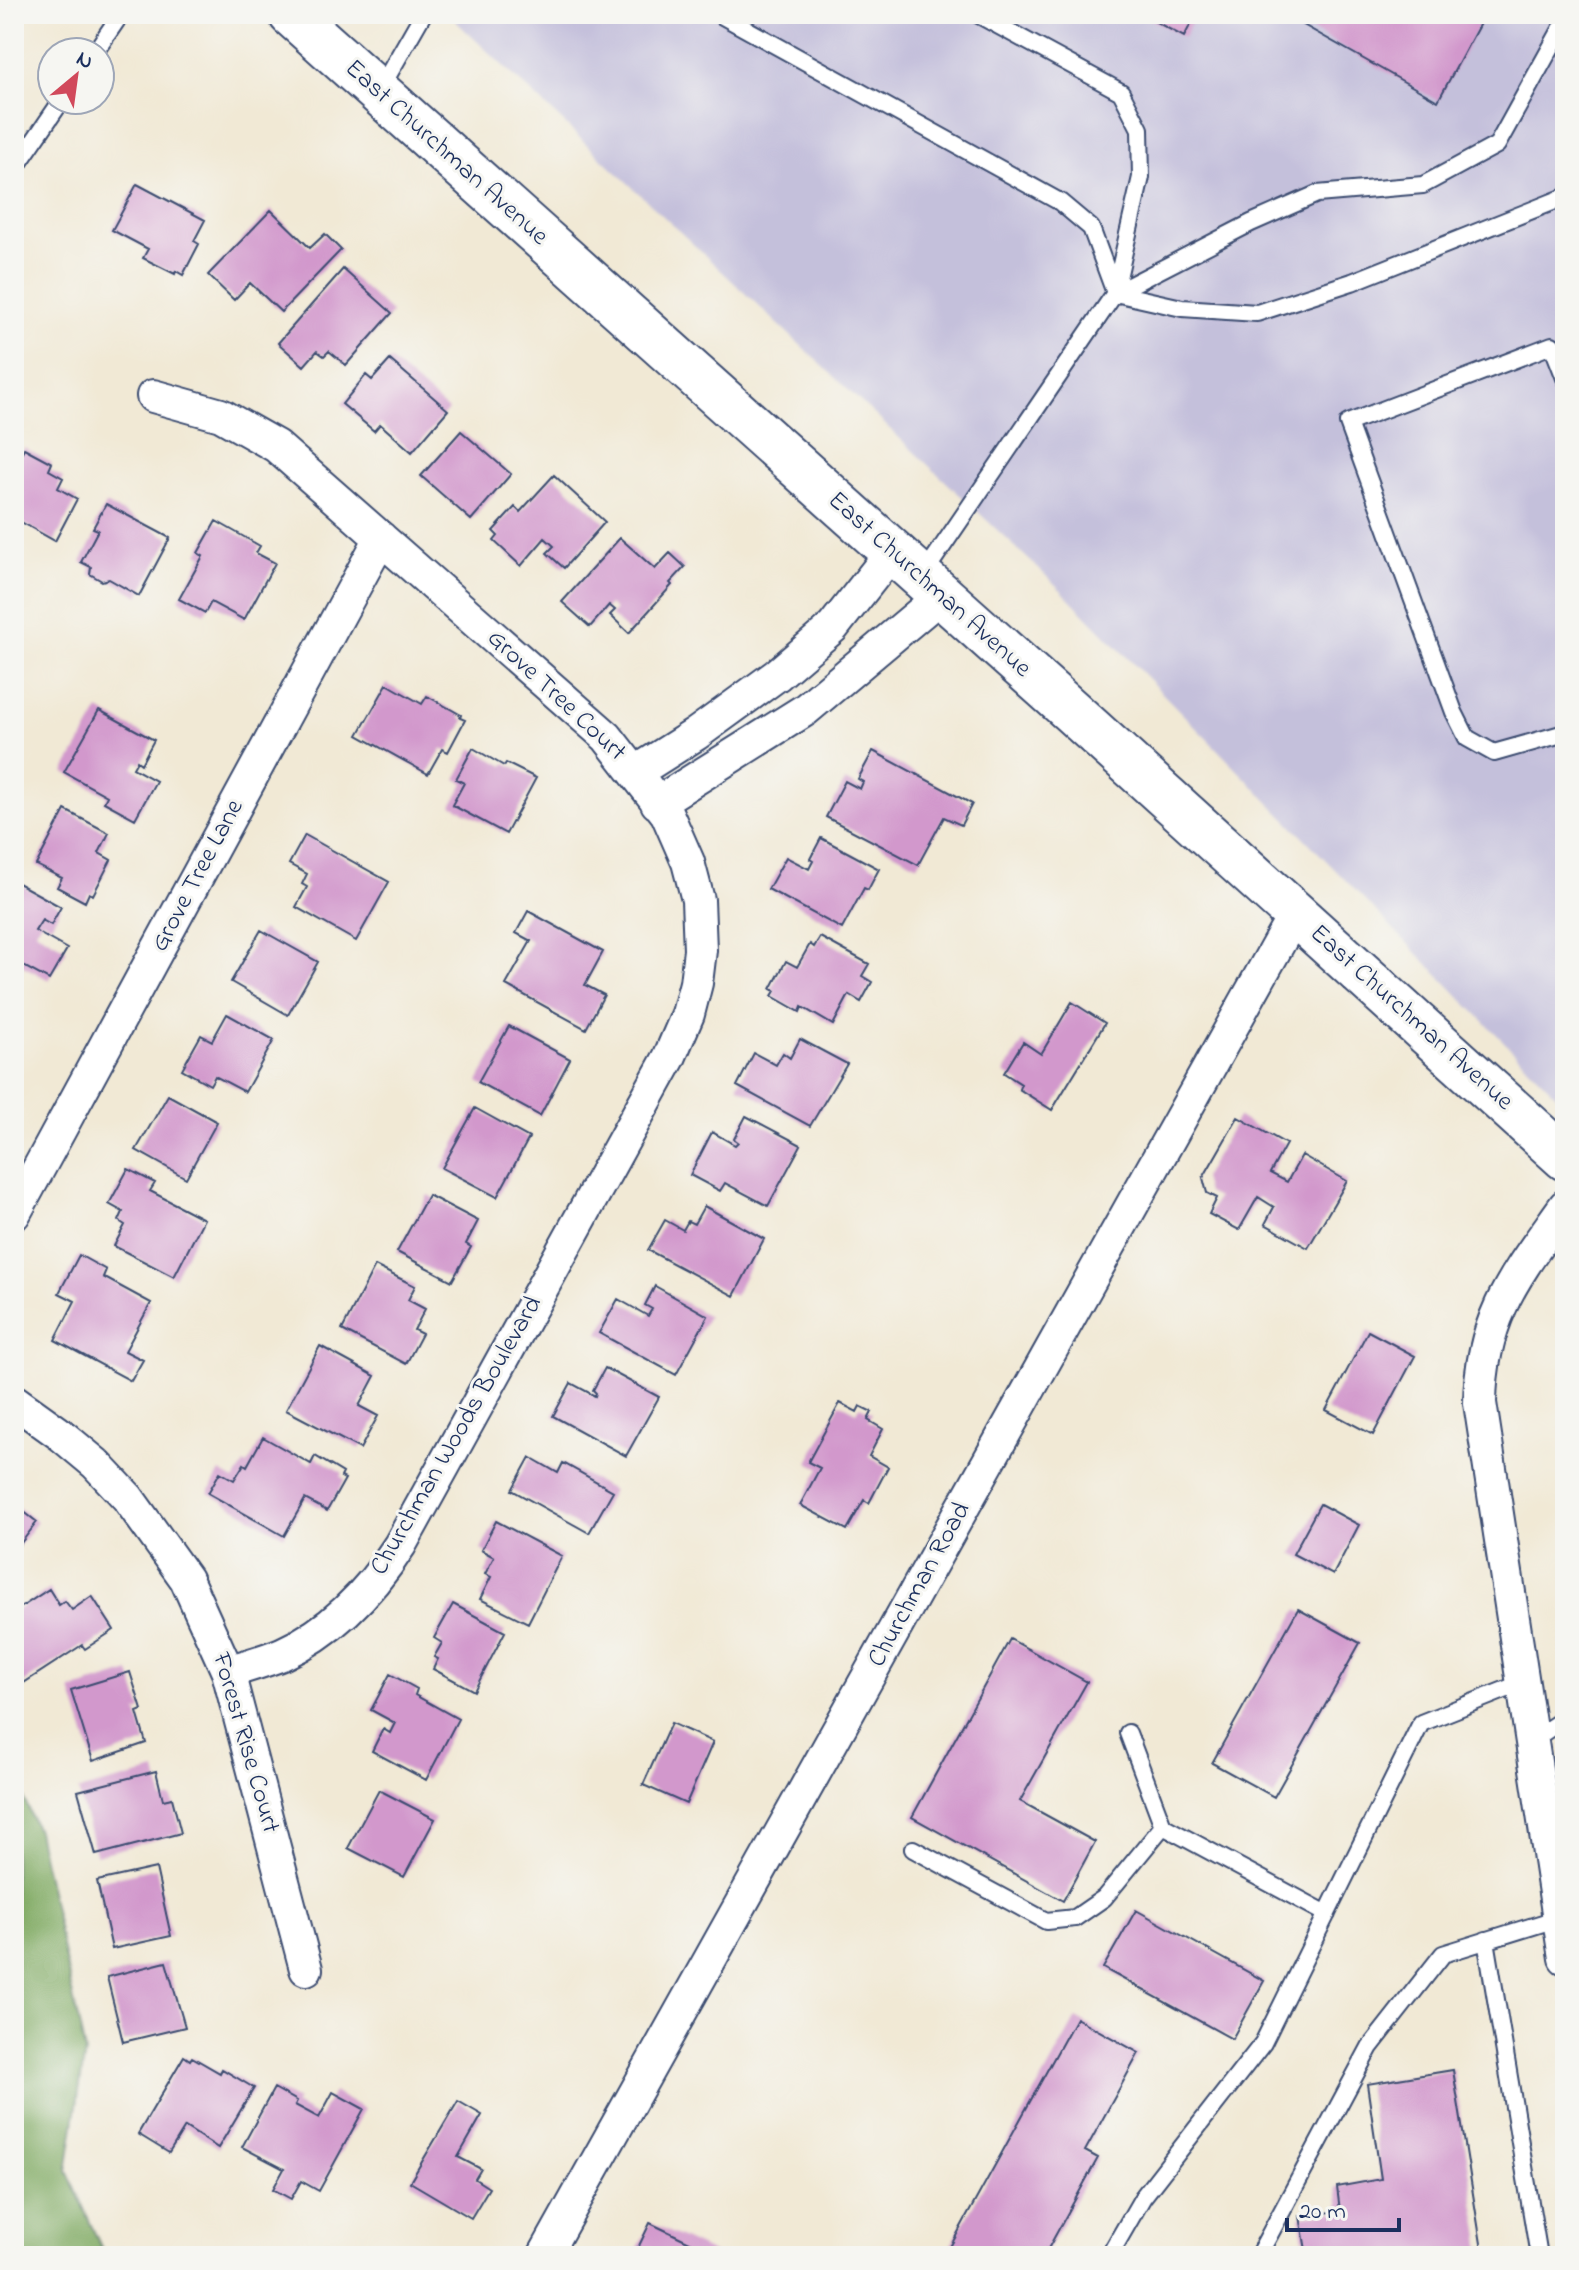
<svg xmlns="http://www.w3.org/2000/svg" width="1579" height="2270" font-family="'Indie Flower',sans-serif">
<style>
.industrial{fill:#c4c0db}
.forest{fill:#7ea961;stroke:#4c6c60;stroke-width:2}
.building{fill:#d298cc}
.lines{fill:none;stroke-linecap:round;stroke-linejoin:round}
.lane-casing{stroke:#3b4b70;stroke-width:20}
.street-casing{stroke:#3b4b70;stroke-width:36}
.secondary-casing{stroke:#3b4b70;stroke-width:48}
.lane{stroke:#fff;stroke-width:16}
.street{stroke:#fff;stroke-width:32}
.secondary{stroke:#fff;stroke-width:44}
.labels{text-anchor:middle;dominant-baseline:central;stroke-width:6;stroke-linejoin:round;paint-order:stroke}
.street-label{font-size:26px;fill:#1b2f5e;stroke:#f6f6f2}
</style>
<rect width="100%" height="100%" fill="#f6f6f2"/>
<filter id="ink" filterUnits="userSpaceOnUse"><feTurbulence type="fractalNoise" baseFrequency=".0125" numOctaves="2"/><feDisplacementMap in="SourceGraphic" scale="16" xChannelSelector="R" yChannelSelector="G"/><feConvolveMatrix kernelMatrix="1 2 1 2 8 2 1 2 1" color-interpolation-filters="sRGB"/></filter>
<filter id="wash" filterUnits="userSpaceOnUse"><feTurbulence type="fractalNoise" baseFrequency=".006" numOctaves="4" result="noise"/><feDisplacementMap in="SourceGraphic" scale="32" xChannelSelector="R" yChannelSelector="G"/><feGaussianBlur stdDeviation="1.8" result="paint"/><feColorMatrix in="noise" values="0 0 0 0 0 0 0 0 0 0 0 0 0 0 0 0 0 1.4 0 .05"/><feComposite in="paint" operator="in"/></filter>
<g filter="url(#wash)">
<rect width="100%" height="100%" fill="#f1e9d5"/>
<!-- industrial -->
<path class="industrial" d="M 448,14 L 1565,14 L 1565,1104 L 1059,588 Z"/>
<!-- forest -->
<path class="forest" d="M 14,1774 L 37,1831 L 85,2052 L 67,2171 L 105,2256 L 14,2256 Z"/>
<g id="blocks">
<!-- building -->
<path class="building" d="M 1141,14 L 1196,14 L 1184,37 Z
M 1284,14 L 1485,14 L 1438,101 Z
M 137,184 L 205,220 L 194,241 L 199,244 L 183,275 L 176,271 L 175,274 L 143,258 L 148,249 L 112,230 Z
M 271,210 L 310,248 L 325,234 L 341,250 L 281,312 L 250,283 L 234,300 L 208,275 Z
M 343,269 L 392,313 L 346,365 L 329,351 L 324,356 L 317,351 L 304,366 L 278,343 Z
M 390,360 L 448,410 L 412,452 L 380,424 L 374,431 L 342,404 L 366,375 L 372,380 Z
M 461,431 L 511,474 L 471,520 L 421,476 Z
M 24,448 L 52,463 L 49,470 L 63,478 L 58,488 L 77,499 L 55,541 L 14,518 L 14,467 Z
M 554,475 L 605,522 L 564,568 L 547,553 L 554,546 L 545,538 L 521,566 L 494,541 L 498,536 L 493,531 L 515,507 L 520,512 Z
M 106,504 L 170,538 L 139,596 L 109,579 L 102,581 L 90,574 L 91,567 L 81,562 L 98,530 L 93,528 Z
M 216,521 L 260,546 L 256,553 L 275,563 L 244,620 L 211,602 L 205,613 L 179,599 L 203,556 L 198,553 Z
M 620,538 L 655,569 L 670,553 L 685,567 L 670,583 L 672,585 L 629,633 L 610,615 L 615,610 L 609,605 L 590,627 L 562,602 Z
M 387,684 L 422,704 L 427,696 L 461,715 L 460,718 L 465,720 L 448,752 L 442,749 L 428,774 L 358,735 Z
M 99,710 L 154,740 L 141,764 L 137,761 L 133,768 L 156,781 L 135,819 L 104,802 L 107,796 L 64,772 Z
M 473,748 L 504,766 L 506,763 L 536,778 L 506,834 L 452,805 L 464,783 L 456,779 Z
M 873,751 L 972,804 L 961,825 L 944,817 L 918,865 L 826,817 L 845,781 L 860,789 L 863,782 L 858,779 Z
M 65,810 L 109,833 L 99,853 L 111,860 L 93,895 L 89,893 L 85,902 L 57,887 L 62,878 L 36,865 Z
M 305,835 L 389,882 L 356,941 L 296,907 L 307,887 L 302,884 L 307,874 L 289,864 Z
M 821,838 L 879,869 L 868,890 L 864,888 L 842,929 L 768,889 L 786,857 L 809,869 L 813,861 L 810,859 Z
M 14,881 L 61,907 L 51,925 L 42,920 L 35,931 L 67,949 L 49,980 L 14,961 Z
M 528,911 L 603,952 L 585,985 L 604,995 L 586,1029 L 506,985 L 531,941 L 516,933 Z
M 261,930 L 318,962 L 288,1015 L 231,982 Z
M 820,937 L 869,964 L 862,976 L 872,982 L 861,1002 L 849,995 L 833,1025 L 802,1007 L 800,1012 L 772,996 L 775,991 L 771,989 L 786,961 L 797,967 L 810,944 L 814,947 Z
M 1072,1002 L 1105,1023 L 1052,1110 L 1019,1089 L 1021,1084 L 1004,1073 L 1023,1042 L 1041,1054 Z
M 227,1014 L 274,1040 L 245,1092 L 215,1076 L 210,1085 L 182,1069 L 201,1035 L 212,1041 Z
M 509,1026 L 570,1059 L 540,1116 L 478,1082 Z
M 800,1039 L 847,1064 L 810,1126 L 737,1086 L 754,1053 L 776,1065 L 783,1053 L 790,1058 Z
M 168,1095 L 217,1122 L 186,1178 L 136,1150 Z
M 475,1108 L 529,1138 L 497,1197 L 442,1168 Z
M 746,1116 L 801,1145 L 768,1206 L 725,1183 L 720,1191 L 690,1175 L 712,1132 L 735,1145 L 738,1142 L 734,1139 Z
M 1238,1117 L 1286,1144 L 1270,1173 L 1287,1182 L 1302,1155 L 1347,1181 L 1308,1248 L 1265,1224 L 1274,1207 L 1258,1197 L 1239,1230 L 1209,1214 L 1217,1198 L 1207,1193 L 1203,1178 Z
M 128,1169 L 155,1183 L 150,1191 L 204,1219 L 174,1277 L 114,1246 L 125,1225 L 119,1221 L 123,1212 L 109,1204 Z
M 428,1195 L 478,1221 L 466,1244 L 471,1247 L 452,1281 L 397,1252 Z
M 704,1206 L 764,1239 L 734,1296 L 648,1250 L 665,1220 L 683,1230 L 688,1221 L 694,1224 Z
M 79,1255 L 106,1270 L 103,1277 L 151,1303 L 125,1351 L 143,1360 L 131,1381 L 55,1340 L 75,1301 L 59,1293 Z
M 375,1266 L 415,1286 L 408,1300 L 425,1309 L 414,1330 L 422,1334 L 406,1364 L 342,1330 Z
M 655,1286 L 708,1316 L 676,1375 L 599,1333 L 618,1299 L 648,1316 L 652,1309 L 645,1305 Z
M 1368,1331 L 1415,1356 L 1373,1435 L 1326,1410 Z
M 320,1346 L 375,1376 L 359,1406 L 378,1416 L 360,1449 L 286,1410 Z
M 605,1368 L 659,1397 L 626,1456 L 553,1416 L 571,1383 L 595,1396 L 596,1393 L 593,1390 Z
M 840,1403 L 857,1412 L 860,1406 L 872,1412 L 868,1420 L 883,1429 L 869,1456 L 888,1467 L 869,1503 L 864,1500 L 847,1530 L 800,1505 L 820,1468 L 808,1462 Z
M 263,1437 L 311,1464 L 315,1456 L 343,1473 L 341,1477 L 345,1479 L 327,1511 L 305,1499 L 284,1536 L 208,1493 L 220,1472 L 234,1480 L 244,1464 L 247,1466 Z
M 530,1457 L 558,1473 L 563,1463 L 613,1491 L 589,1533 L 512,1490 Z
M 14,1504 L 37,1522 L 14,1552 Z
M 1320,1504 L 1359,1525 L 1333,1575 L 1293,1554 Z
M 496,1521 L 562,1556 L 528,1623 L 480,1599 L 491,1577 L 485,1574 L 494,1557 L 481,1550 Z
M 49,1589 L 59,1605 L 65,1601 L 72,1610 L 92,1596 L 114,1630 L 85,1649 L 82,1645 L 22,1684 L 14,1672 L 14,1612 Z
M 453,1604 L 505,1632 L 474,1691 L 433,1669 L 438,1659 L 434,1657 L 442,1643 L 434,1638 Z
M 1298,1609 L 1360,1643 L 1274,1797 L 1212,1763 Z
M 1010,1639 L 1087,1682 L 1020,1801 L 1095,1842 L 1063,1901 L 912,1817 Z
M 130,1672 L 142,1710 L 137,1712 L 146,1743 L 93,1761 L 71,1690 Z
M 390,1674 L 417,1689 L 415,1695 L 458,1719 L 426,1780 L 372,1751 L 383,1729 L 390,1733 L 395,1723 L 371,1710 Z
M 671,1723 L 713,1742 L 686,1804 L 643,1785 Z
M 156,1771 L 163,1800 L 172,1798 L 181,1833 L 96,1855 L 78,1791 Z
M 379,1790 L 435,1819 L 404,1877 L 348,1848 Z
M 156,1868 L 171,1936 L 112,1949 L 97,1881 Z
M 1136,1910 L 1264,1981 L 1232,2039 L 1103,1968 Z
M 166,1962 L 185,2027 L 123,2042 L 107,1977 Z
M 1076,2018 L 1139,2053 L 1085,2151 L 1098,2158 L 1044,2256 L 945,2256 Z
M 184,2056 L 190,2060 L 192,2057 L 220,2073 L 222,2069 L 254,2088 L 218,2148 L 185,2127 L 169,2153 L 138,2134 Z
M 1453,2070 L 1483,2256 L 1307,2256 L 1300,2216 L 1340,2211 L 1337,2187 L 1381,2179 L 1367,2084 Z
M 274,2088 L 297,2101 L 295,2105 L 319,2118 L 333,2092 L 364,2109 L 319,2191 L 301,2181 L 291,2199 L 273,2189 L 284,2169 L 242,2147 Z
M 458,2101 L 482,2115 L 458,2157 L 481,2169 L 475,2179 L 489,2188 L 471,2218 L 410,2182 Z
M 650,2223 L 719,2256 L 634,2256 Z"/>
</g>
</g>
<g filter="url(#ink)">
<use href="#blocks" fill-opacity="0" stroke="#3b4b70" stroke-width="2"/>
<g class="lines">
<!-- lane casing -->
<g class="lane-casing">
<path id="lane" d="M 719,14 L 1060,202 L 1091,228 L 1115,293
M 977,14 L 1121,92 L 1140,129 L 1141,177 L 1115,291
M 95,52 L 121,14
M 379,91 L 423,14
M 14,170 L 62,100
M 1115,293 L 1251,223 L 1317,194 L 1423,185 L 1497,145 L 1565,22
M 1565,378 L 1552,345 L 1348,423 L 1454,712 L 1467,738 L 1494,753 L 1565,733
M 923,575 L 1115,293 L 1182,308 L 1257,313 L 1352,282 L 1565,197
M 1128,1733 L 1163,1826 L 1327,1914
M 1531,1741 L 1565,1718
M 913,1849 L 1046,1921 L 1075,1918 L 1104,1898 L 1163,1826
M 1486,1940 L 1539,2256
M 1109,2256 L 1143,2197 L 1263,2043 L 1421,1723 L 1522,1683
M 1258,2256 L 1370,2047 L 1443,1954 L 1559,1918"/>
</g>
<!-- street casing -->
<g class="street-casing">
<path id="street" d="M 153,396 L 221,415 L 276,446 L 607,737 L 667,814 L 688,862 L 698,900 L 700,950 L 696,983 L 688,1014 L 669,1058 L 400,1545 C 370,1592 333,1631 282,1654 C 265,1661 246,1666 228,1672
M 636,772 L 696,734 L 777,675 L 833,627 L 892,552
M 657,803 L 805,710 L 941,596
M 1565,1206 C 1517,1274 1481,1316 1480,1403 L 1565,1958
M 14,1214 L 381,538
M 14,1401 L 60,1434 L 96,1464 L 128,1498 L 186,1579 L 228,1672 L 306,1969
M 544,2256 L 1295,914"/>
</g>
<!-- secondary casing -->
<g class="secondary-casing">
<path id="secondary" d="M 291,14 L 1070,710 L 1565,1158"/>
</g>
<!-- lane -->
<use href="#lane" class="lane"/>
<!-- street -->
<use href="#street" class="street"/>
<!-- secondary -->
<use href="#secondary" class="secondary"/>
</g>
</g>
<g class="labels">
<!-- street labels -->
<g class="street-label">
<text transform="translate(446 153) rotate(42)">East Churchman Avenue</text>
<text transform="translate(929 585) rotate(42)">East Churchman Avenue</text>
<text transform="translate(556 696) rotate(43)">Grove Tree Court</text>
<text transform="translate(198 876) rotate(-62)">Grove Tree Lane</text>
<text transform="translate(1411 1018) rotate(42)">East Churchman Avenue</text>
<text transform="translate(457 1436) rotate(-60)">Churchman Woods Boulevard</text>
<text transform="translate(920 1585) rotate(-61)">Churchman Road</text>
<text transform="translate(245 1743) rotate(74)">Forest Rise Court</text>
</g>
</g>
<!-- margin -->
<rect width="1579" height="2270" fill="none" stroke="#f6f6f2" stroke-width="48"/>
<!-- north arrow -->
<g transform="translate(76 76) rotate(29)"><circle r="38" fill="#f6f6f2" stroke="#9ea6b7" stroke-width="2"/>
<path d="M0-6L14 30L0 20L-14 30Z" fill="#d1495b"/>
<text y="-12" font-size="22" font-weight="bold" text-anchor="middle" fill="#1b2f5e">N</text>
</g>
<!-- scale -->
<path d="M1287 2218v12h112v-12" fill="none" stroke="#1b2f5e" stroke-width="4"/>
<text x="1299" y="2218" font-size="24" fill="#1b2f5e" stroke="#f6f6f2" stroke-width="6" paint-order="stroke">20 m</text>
</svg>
